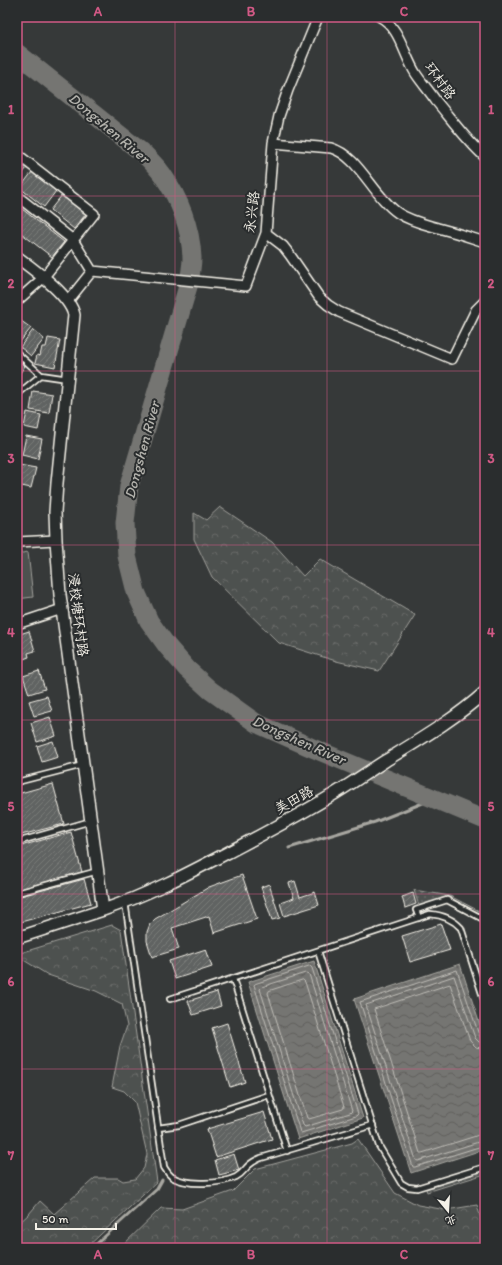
<svg xmlns="http://www.w3.org/2000/svg" width="502" height="1265" font-family="Itim,'LXGW WenKai TC',sans-serif">
<style>
.grass{fill:url(#grass-dots);stroke:#a1a19c}
.forest{fill:url(#forest-crowns);stroke:#a1a19c}
.green{fill:#4e514f;stroke:#a1a19c}
.water{fill:url(#water-waves);stroke:#a8a7a1}
.lines{fill:none;stroke-linecap:round;stroke-linejoin:round}
.shore{stroke:#c1bfb9;stroke-width:1}
.stream{stroke:#a8a7a1;stroke-width:3}
.river{stroke:#757572;stroke-width:19}
.building{fill:url(#building-hatch);stroke:#f4f1e8}
.service-casing{stroke:#f4f1e8;stroke-width:8}
.minor-casing{stroke:#f4f1e8;stroke-width:12}
.tertiary-casing{stroke:#f4f1e8;stroke-width:14}
.service{stroke:#2a2d2e;stroke-width:4.5}
.minor{stroke:#2a2d2e;stroke-width:9}
.tertiary{stroke:#2a2d2e;stroke-width:11}
.grid{fill:none;stroke:#d15985;stroke-width:1;stroke-opacity:0.55}
.labels{text-anchor:middle;dominant-baseline:central;stroke-width:4;stroke-linejoin:round;paint-order:stroke}
.street-label{font-size:14px;fill:#f4f1e8;stroke:#2a2d2e}
.water-label{font-size:15px;font-style:italic;fill:#b4b3ad;stroke:#2a2d2e}
.neatline{fill:none;stroke:#d15985;stroke-width:1.5}
.grid-label{font-size:13px;text-anchor:middle;font-weight:bold;fill:#d15985}
</style>
<defs>
<pattern id="grass-dots" width="8" height="8" patternUnits="userSpaceOnUse"><rect width="8" height="8" fill="#4e514f"/><path d="M2 2h.1M6 6h.1" fill="none" stroke="#686a68" stroke-width="1.8" stroke-linecap="round"/></pattern>
<pattern id="forest-crowns" width="20" height="18" patternUnits="userSpaceOnUse"><rect width="20" height="18" fill="#4e514f"/><path d="M2 6a3 3 0 1 1 6 0M12 15a3 3 0 1 1 6 0" fill="none" stroke="#686a68"/></pattern>
<pattern id="water-waves" width="16" height="10" patternUnits="userSpaceOnUse"><rect width="16" height="10" fill="#757572"/><path d="M0 5q4-4 8 0t8 0" fill="none" stroke="#5f5e5c"/></pattern>
<pattern id="building-hatch" width="6" height="6" patternUnits="userSpaceOnUse"><rect width="6" height="6" fill="#616362"/><path d="M-1 1l2-2M0 6l6-6M5 7l2-2" fill="none" stroke="#787a78"/></pattern>
</defs>
<rect width="100%" height="100%" fill="#363939"/>
<filter id="ink" filterUnits="userSpaceOnUse"><feTurbulence type="fractalNoise" baseFrequency=".025" numOctaves="2"/><feDisplacementMap in="SourceGraphic" scale="8" xChannelSelector="R" yChannelSelector="G"/><feConvolveMatrix kernelMatrix="1 2 1 2 8 2 1 2 1" color-interpolation-filters="sRGB"/></filter>
<g filter="url(#ink)">
<!-- grass -->
<path class="grass" d="M 414,890 L 450,896 L 485,914 L 485,916 L 448,897 L 419,906 Z
M 485,1171 L 485,1174 L 427,1192 L 426,1189 Z"/>
<!-- forest -->
<path class="forest" d="M 220,507 L 272,542 L 303,576 L 320,559 L 415,615 L 379,671 L 336,661 L 279,643 L 212,577 L 194,539 L 194,513 L 206,520 Z
M 112,925 L 121,930 L 157,1182 L 86,1248 L 17,1248 L 17,1223 L 18,1224 L 29,1214 L 40,1201 L 54,1214 L 95,1178 L 118,1178 L 123,1181 L 135,1179 L 144,1168 L 147,1154 L 135,1102 L 124,1091 L 112,1087 L 120,1046 L 127,1026 L 122,1004 L 96,991 L 48,975 L 17,956 L 17,954 Z
M 358,1139 L 395,1193 L 418,1205 L 446,1210 L 477,1205 L 485,1233 L 485,1248 L 120,1248 L 161,1208 L 182,1209 L 233,1191 L 255,1169 L 352,1143 Z"/>
<!-- green -->
<path class="green" d="M 28,552 L 33,597 L 17,599 L 17,554 Z"/>
<!-- water -->
<path class="water" d="M 314,961 L 363,1118 L 298,1139 L 248,982 Z
M 460,964 L 485,1040 L 485,1149 L 411,1173 L 354,999 Z"/>
<g class="lines">
<!-- shore -->
<path class="shore" d="M 310,966 L 312,968 L 358,1114 L 356,1116 L 301,1133 L 300,1132 L 254,985 L 255,984 Z
M 306,973 L 309,974 L 352,1111 L 350,1113 L 305,1127 L 303,1125 L 260,989 L 262,987 Z
M 303,980 L 305,982 L 344,1107 L 343,1109 L 309,1119 L 307,1118 L 268,993 L 269,991 Z
M 485,1038 L 481,1038 L 479,1035 L 457,970 L 360,1002 L 413,1167 L 415,1167 L 485,1145
M 485,1043 L 479,1042 L 475,1038 L 454,976 L 366,1005 L 416,1160 L 418,1161 L 485,1140
M 485,1049 L 476,1047 L 470,1041 L 450,984 L 374,1009 L 420,1153 L 422,1153 L 479,1135 L 485,1134"/>
<!-- stream -->
<path class="stream" d="M 289,848 L 375,822 L 433,799
M 92,1248 L 157,1189 L 162,1180"/>
<!-- river -->
<path class="river" d="M 17,53 L 145,155 C 151,161 157,167 162,174 C 179,198 191,228 192,258 C 192,266 190,275 189,283 L 129,486 L 125,523 L 127,556 L 136,592 L 149,621 L 167,646 L 187,669 L 210,690 L 256,723 L 310,747 L 485,820"/>
</g>
<!-- building -->
<path class="building" d="M 17,160 L 27,168 L 17,180 Z
M 32,172 L 56,191 L 44,207 L 20,188 Z
M 62,195 L 86,214 L 74,229 L 50,210 Z
M 17,205 L 64,242 L 52,257 L 17,230 Z
M 17,318 L 31,328 L 20,342 L 17,340 Z
M 33,330 L 44,339 L 31,356 L 20,347 Z
M 48,338 L 60,340 L 55,367 L 35,363 L 37,355 L 40,356 L 42,347 L 46,347 Z
M 17,360 L 25,366 L 17,377 Z
M 33,391 L 52,394 L 49,413 L 30,410 Z
M 27,412 L 41,415 L 38,430 L 24,427 Z
M 26,436 L 42,439 L 38,459 L 22,455 Z
M 19,465 L 36,468 L 31,488 L 17,485 L 17,476 Z
M 29,631 L 35,651 L 28,653 L 29,657 L 18,661 L 17,635 Z
M 39,671 L 45,689 L 29,694 L 23,676 Z
M 47,696 L 52,711 L 34,716 L 29,701 Z
M 50,717 L 56,736 L 37,742 L 31,723 Z
M 53,741 L 58,757 L 42,762 L 37,746 Z
M 53,784 L 64,824 L 17,836 L 17,794 Z
M 71,832 L 82,872 L 17,890 L 17,847 Z
M 242,875 L 257,919 L 214,933 L 209,916 L 172,928 L 179,949 L 152,957 L 147,941 L 147,932 L 150,924 L 155,919 L 209,887 Z
M 84,879 L 91,903 L 17,923 L 17,897 Z
M 295,881 L 300,897 L 315,892 L 319,905 L 284,916 L 280,903 L 294,898 L 289,883 Z
M 269,884 L 280,918 L 272,920 L 261,887 Z
M 413,893 L 416,904 L 405,908 L 402,897 Z
M 441,924 L 450,950 L 410,962 L 402,936 Z
M 206,949 L 212,967 L 175,979 L 169,961 Z
M 217,992 L 221,1006 L 193,1015 L 188,1001 Z
M 227,1023 L 245,1082 L 230,1087 L 212,1028 Z
M 264,1112 L 272,1139 L 216,1157 L 207,1129 Z
M 234,1154 L 239,1170 L 219,1175 L 215,1160 Z"/>
<g class="lines">
<!-- service casing -->
<g class="service-casing">
<path id="service" d="M 17,353 L 41,375 L 68,379
M 17,392 L 19,393 L 41,375
M 17,782 L 83,765
M 17,842 L 91,821
M 17,893 L 98,871
M 125,902 L 164,1167 C 166,1170 168,1174 172,1177 C 187,1186 221,1184 236,1177 C 242,1174 244,1170 248,1166 C 252,1162 256,1160 261,1158 L 373,1125
M 419,918 L 416,910 L 447,900 L 485,920
M 318,951 L 379,1146 L 401,1183 L 408,1187 L 417,1188 L 485,1167
M 233,979 L 287,1151
M 170,999 L 430,914 C 442,915 453,919 461,928 L 485,1003
M 158,1128 L 179,1125 L 269,1095"/>
</g>
<!-- minor casing -->
<g class="minor-casing">
<path id="minor" d="M 380,17 C 400,27 404,56 416,74 C 422,83 430,92 436,101 C 452,120 466,140 485,157
M 273,143 L 331,148 C 359,156 373,196 398,213 C 410,221 424,224 438,228 C 454,232 469,237 485,242
M 17,154 L 94,214 L 43,278 L 17,301
M 17,196 L 73,240 L 92,271 L 68,301
M 266,233 L 283,246 L 290,255 L 319,297 L 328,305 L 339,312 L 452,359 L 476,310 L 485,301
M 92,271 L 246,286 L 266,233 L 273,143 L 279,116 L 288,90 L 318,17
M 17,542 L 56,540
M 17,624 L 62,609"/>
</g>
<!-- tertiary casing -->
<g class="tertiary-casing">
<path id="tertiary" d="M 17,257 C 33,269 70,295 74,315 L 57,483 L 55,512 L 56,540 L 60,595 L 103,910 L 17,938
M 103,910 C 147,895 187,874 227,853 C 261,835 296,817 329,797 C 348,786 366,773 385,761 C 419,740 455,719 485,692"/>
</g>
<!-- service -->
<use href="#service" class="service"/>
<!-- minor -->
<use href="#minor" class="minor"/>
<!-- tertiary -->
<use href="#tertiary" class="tertiary"/>
</g>
</g>
<!-- grid -->
<path class="grid" d="M 175,17 L 175,1248M 327,17 L 327,1248M 17,196 L 485,196M 17,371 L 485,371M 17,545 L 485,545M 17,720 L 485,720M 17,894 L 485,894M 17,1069 L 485,1069"/>
<g class="labels">
<!-- street labels -->
<g class="street-label">
<text transform="translate(440 81) rotate(54)">环村路</text>
<text transform="translate(252 212) rotate(-83)">永兴路</text>
<text transform="translate(78 615) rotate(83)">浸校塘环村路</text>
<text transform="translate(294 800) rotate(-29)">美田路</text>
</g>
<!-- water labels -->
<g class="water-label">
<text transform="translate(109 128) rotate(40)">Dongshen River</text>
<text transform="translate(142 450) rotate(-75)">Dongshen River</text>
<text transform="translate(299 740) rotate(24)">Dongshen River</text>
</g>
</g>
<!-- margin -->
<rect width="502" height="1265" fill="none" stroke="#2a2d2e" stroke-width="44"/>
<!-- north arrow -->
<g transform="translate(448 1211) rotate(162)" stroke="#2a2d2e" stroke-width="3" paint-order="stroke">
<path d="M0-3L7 15L0 10L-7 15Z" fill="#f4f1e8"/>
<text y="-6" font-size="11" font-weight="bold" text-anchor="middle" fill="#f4f1e8">北</text>
</g>
<!-- scale -->
<path d="M36 1223v6h80v-6" fill="none" stroke="#f4f1e8" stroke-width="2"/>
<text x="42" y="1223" font-size="12" fill="#f4f1e8" stroke="#2a2d2e" stroke-width="3" paint-order="stroke">50 m</text>
<rect x="22" y="22" width="458" height="1221" class="neatline"/>
<g class="grid-label">
<text x="98" y="16">A</text>
<text x="251" y="16">B</text>
<text x="404" y="16">C</text>
<text x="11" y="114">1</text>
<text x="491" y="114">1</text>
<text x="11" y="288">2</text>
<text x="491" y="288">2</text>
<text x="11" y="463">3</text>
<text x="491" y="463">3</text>
<text x="11" y="637">4</text>
<text x="491" y="637">4</text>
<text x="11" y="811">5</text>
<text x="491" y="811">5</text>
<text x="11" y="986">6</text>
<text x="491" y="986">6</text>
<text x="11" y="1160">7</text>
<text x="491" y="1160">7</text>
<text x="98" y="1259">A</text>
<text x="251" y="1259">B</text>
<text x="404" y="1259">C</text>
</g>
</svg>
